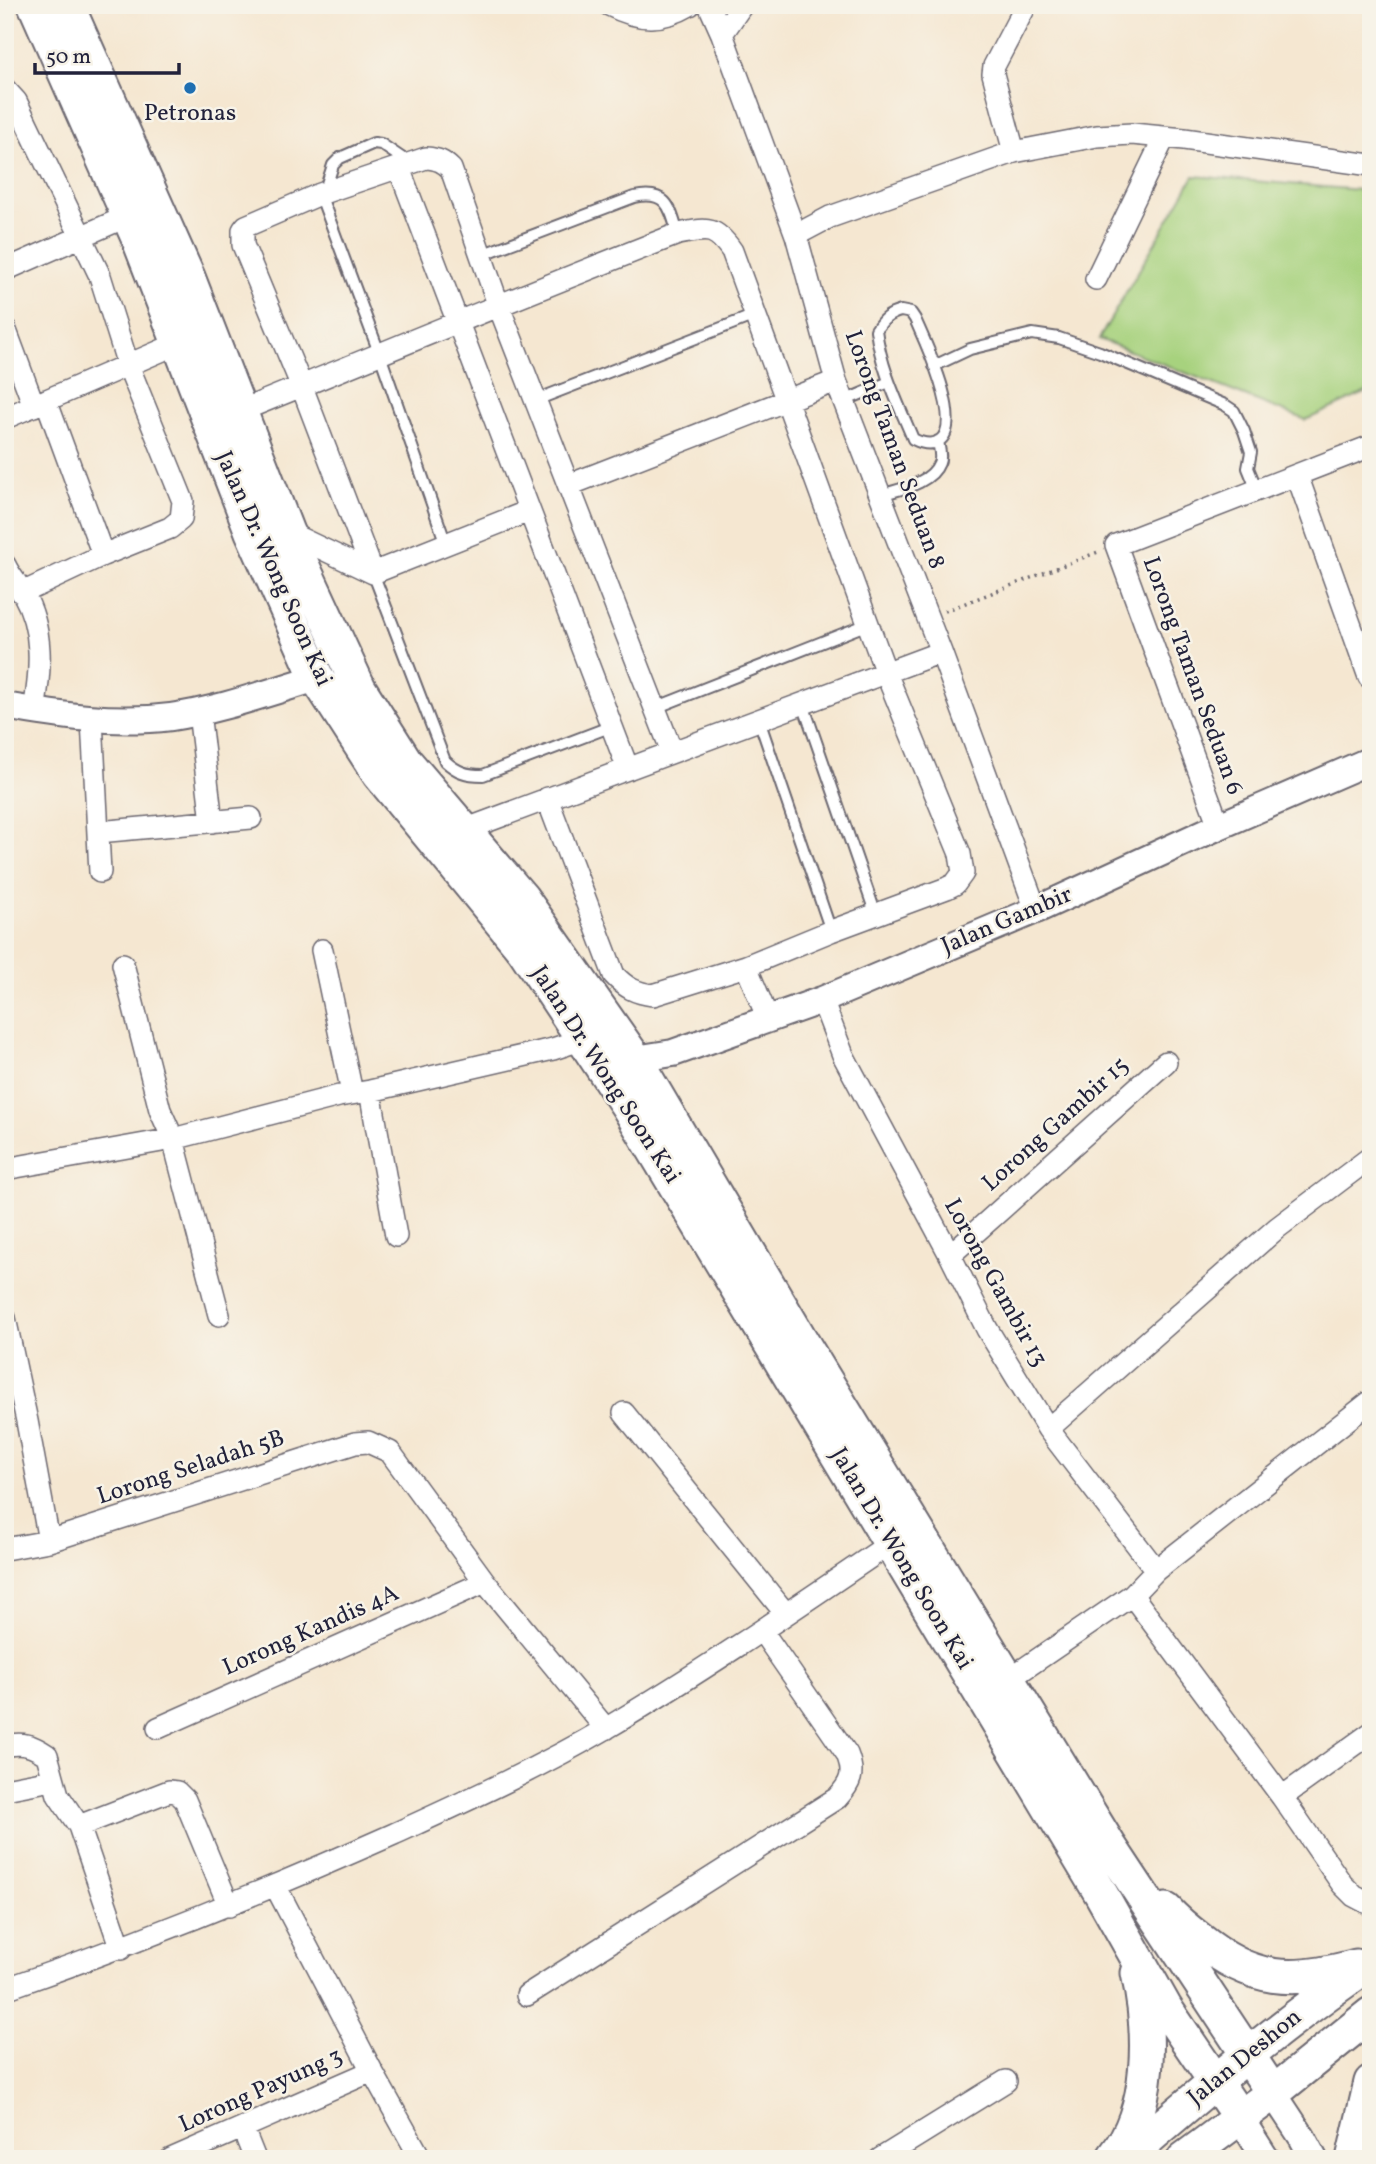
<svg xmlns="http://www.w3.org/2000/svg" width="1376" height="2164" font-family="Vollkorn,serif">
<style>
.green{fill:#a7d27e;stroke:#647a5c;stroke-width:2}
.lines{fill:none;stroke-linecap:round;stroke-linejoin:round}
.service-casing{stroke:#6c6770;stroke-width:14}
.minor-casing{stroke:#6c6770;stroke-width:24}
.tertiary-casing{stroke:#6c6770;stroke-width:30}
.primary-casing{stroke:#6c6770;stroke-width:37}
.path{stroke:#6c6770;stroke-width:3.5;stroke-dasharray:2 5;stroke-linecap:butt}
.service{stroke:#fff;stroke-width:10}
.minor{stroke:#fff;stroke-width:21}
.tertiary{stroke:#fff;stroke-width:26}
.primary{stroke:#fff;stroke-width:33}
.poi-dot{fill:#1f6fb2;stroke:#f7f3e8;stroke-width:2.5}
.labels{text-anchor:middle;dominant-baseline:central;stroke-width:5;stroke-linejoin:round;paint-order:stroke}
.poi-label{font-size:24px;fill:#22223b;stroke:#f7f3e8}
.street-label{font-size:24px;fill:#22223b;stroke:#f7f3e8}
</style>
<rect width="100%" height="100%" fill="#f7f3e8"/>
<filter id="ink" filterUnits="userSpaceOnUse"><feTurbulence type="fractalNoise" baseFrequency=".0143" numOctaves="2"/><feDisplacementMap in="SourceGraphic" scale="14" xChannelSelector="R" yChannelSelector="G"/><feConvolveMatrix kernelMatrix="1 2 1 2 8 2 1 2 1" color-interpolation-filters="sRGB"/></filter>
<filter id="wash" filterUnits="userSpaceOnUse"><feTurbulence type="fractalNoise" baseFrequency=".00686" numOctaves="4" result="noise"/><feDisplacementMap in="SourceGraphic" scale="28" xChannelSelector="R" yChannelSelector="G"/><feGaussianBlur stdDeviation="1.57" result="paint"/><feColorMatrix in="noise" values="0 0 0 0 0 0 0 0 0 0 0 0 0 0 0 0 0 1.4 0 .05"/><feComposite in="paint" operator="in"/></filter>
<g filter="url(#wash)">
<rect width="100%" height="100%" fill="#f5e7d1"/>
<!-- green -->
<path class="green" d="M 1194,176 L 1371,191 L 1371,390 L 1306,420 L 1099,339 Z"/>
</g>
<g filter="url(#ink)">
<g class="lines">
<!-- service casing -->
<g class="service-casing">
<path id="service" d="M 324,193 L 333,165 L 340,158 L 374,143 L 381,144 L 409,163
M 320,194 L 380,355 L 446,544
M 481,255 L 634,197 C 667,190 670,207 678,234
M 901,311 L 911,313 L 915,319 C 925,342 965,424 939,441 C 930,446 921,443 913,439 C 898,403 881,369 876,330 C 883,319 889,314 901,311 Z
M 934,366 L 970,349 L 1032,334 L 1059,338 L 1100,352 L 1225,405 L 1234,411 L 1244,431 L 1251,452 L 1248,468 L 1257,490
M 536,400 L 755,315
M 844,401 L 889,382
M 881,495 C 899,489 931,484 939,463 C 942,457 939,448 938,441
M 373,573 L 445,761 C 457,772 466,775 483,775 L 612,726
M 803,704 L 876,915
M 655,708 L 868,624
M 759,720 L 831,931"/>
</g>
<!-- minor casing -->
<g class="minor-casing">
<path id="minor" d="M 609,5 C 639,20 661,22 690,5
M 709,5 L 722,34 L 796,235 L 836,381 L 941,652 L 1036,910
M 722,34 L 742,5
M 5,89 L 16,101 L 100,276 L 128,365 L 183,501 L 181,519 L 170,528 L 103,555 L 22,593
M 1014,152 L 993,74 L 994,66 L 1026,5
M 399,168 L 628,769
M 796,235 L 830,217 L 1014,152 L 1097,136 L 1132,134 L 1184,139 L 1371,165
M 5,270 L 128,216
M 1096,279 L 1164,138
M 5,328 L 34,406
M 46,400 L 103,555
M 240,411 C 386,352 531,291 678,234 C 707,229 714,225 732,251 L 886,673 L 960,854 L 963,873 L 955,884 L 947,888 L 831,931 L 746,966 L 653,995 C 636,993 626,988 614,975 L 547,798
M 5,418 L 179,343
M 1297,475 L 1369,677
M 569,485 L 836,381
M 287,532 L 373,573 L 529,511
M 5,565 C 10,576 17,583 23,593 C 44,630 41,670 34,711
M 373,573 L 302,387 L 243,245 L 243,230 L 246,226 L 320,194 L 426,158 C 438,159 443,161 451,169 L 498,304 L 672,752
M 199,712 L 212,822
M 92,720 L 100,872
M 1219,826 L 1116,545 L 1371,446
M 464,830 L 941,652
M 98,832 L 251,818
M 322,950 L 352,1093
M 123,964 L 160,1110 L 173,1139 L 219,1315
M 746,966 L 768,1019
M 822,1000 L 843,1055 L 950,1255 L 987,1329 L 1048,1429 L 1156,1570
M 370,1091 L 396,1236
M 5,1169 L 173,1139 L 339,1096 L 370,1091 L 553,1049 L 583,1039
M 950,1255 L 1166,1062
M 5,1318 L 27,1421 L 49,1541
M 624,1413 L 786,1614
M 1048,1429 L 1277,1228 L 1371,1157
M 5,1549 L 49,1541 L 355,1443 L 368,1442 L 390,1452 L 485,1582 L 606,1729
M 1132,1595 L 1282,1797 L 1342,1884 L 1354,1896 L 1371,1905
M 1009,1679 L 1132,1595 L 1156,1570 L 1371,1401
M 158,1728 L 485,1582
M 5,1746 C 23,1742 32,1745 47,1755 L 58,1795 L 79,1826 L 121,1949
M 5,1789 L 52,1780
M 1282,1797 L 1371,1733
M 79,1826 L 169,1791 L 177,1792 L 185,1800 L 229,1906
M 276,1887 L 372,2071 L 421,2159
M 5,1989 C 137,1943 266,1891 394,1834 C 466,1801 539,1768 607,1728 C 705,1670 798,1606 891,1543
M 527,1995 L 837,1798 C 851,1783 855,1774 847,1754 L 762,1631
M 243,2129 L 255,2159
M 171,2159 L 372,2071
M 880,2159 L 1006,2081"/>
</g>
<!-- tertiary casing -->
<g class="tertiary-casing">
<path id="tertiary" d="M 5,706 C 60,716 115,724 171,717 C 220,710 269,692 317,678
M 635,1059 L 673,1053 L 822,1000 L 1036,910 L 1219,826 L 1371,760
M 1273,2093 L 1302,2137 L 1314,2159
M 1240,2118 L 1266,2159"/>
</g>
<!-- primary casing -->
<g class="primary-casing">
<path id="primary" d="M 35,5 L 139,240 L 252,532 L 317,678 L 379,774 L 524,950 L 627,1105 L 1100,1892 L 1166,2009 L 1240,2118
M 67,5 L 188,277 L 287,532 L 359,688 L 406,762 L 522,898 L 635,1059 L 805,1347 L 1109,1845 L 1273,2093
M 1166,1910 C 1176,1921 1187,1930 1199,1939 C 1252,1982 1291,1984 1356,1966
M 1114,2157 C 1153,2109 1151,2031 1138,1973
M 1124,2159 C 1205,2090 1283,2022 1371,1963
M 1184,2159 L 1273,2093 L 1371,2014
M 1353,2159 L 1371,2082"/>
</g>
<!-- path -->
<path class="path" d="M 945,611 L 1098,552"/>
<!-- service -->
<use href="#service" class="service"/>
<!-- minor -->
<use href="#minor" class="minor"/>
<!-- tertiary -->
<use href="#tertiary" class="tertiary"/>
<!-- primary -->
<use href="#primary" class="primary"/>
</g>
</g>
<!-- markers -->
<circle class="poi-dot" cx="190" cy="88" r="7"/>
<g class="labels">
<!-- poi labels -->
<g class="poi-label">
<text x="190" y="114">Petronas</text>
</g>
<!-- street labels -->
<g class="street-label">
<text transform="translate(894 450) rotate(70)">Lorong Taman Seduan 8</text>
<text transform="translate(273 569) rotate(66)">Jalan Dr. Wong Soon Kai</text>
<text transform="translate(1192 676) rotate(70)">Lorong Taman Seduan 6</text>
<text transform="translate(1007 921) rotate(-23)">Jalan Gambir</text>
<text transform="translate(605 1075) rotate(57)">Jalan Dr. Wong Soon Kai</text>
<text transform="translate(1056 1125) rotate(-42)">Lorong Gambir 15</text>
<text transform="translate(995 1283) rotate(61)">Lorong Gambir 13</text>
<text transform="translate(191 1468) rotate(-18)">Lorong Seladah 5B</text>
<text transform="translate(901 1559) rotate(59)">Jalan Dr. Wong Soon Kai</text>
<text transform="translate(311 1631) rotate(-24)">Lorong Kandis 4A</text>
<text transform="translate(1245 2058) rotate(-39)">Jalan Deshon</text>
<text transform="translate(261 2091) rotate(-24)">Lorong Payung 3</text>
</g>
</g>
<!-- margin -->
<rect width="1376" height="2164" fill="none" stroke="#f7f3e8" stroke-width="28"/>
<!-- scale -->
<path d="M35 63v10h144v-10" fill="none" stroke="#22223b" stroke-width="3.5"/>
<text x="46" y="63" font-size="21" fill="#22223b" stroke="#f7f3e8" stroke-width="5" paint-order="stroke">50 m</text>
</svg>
